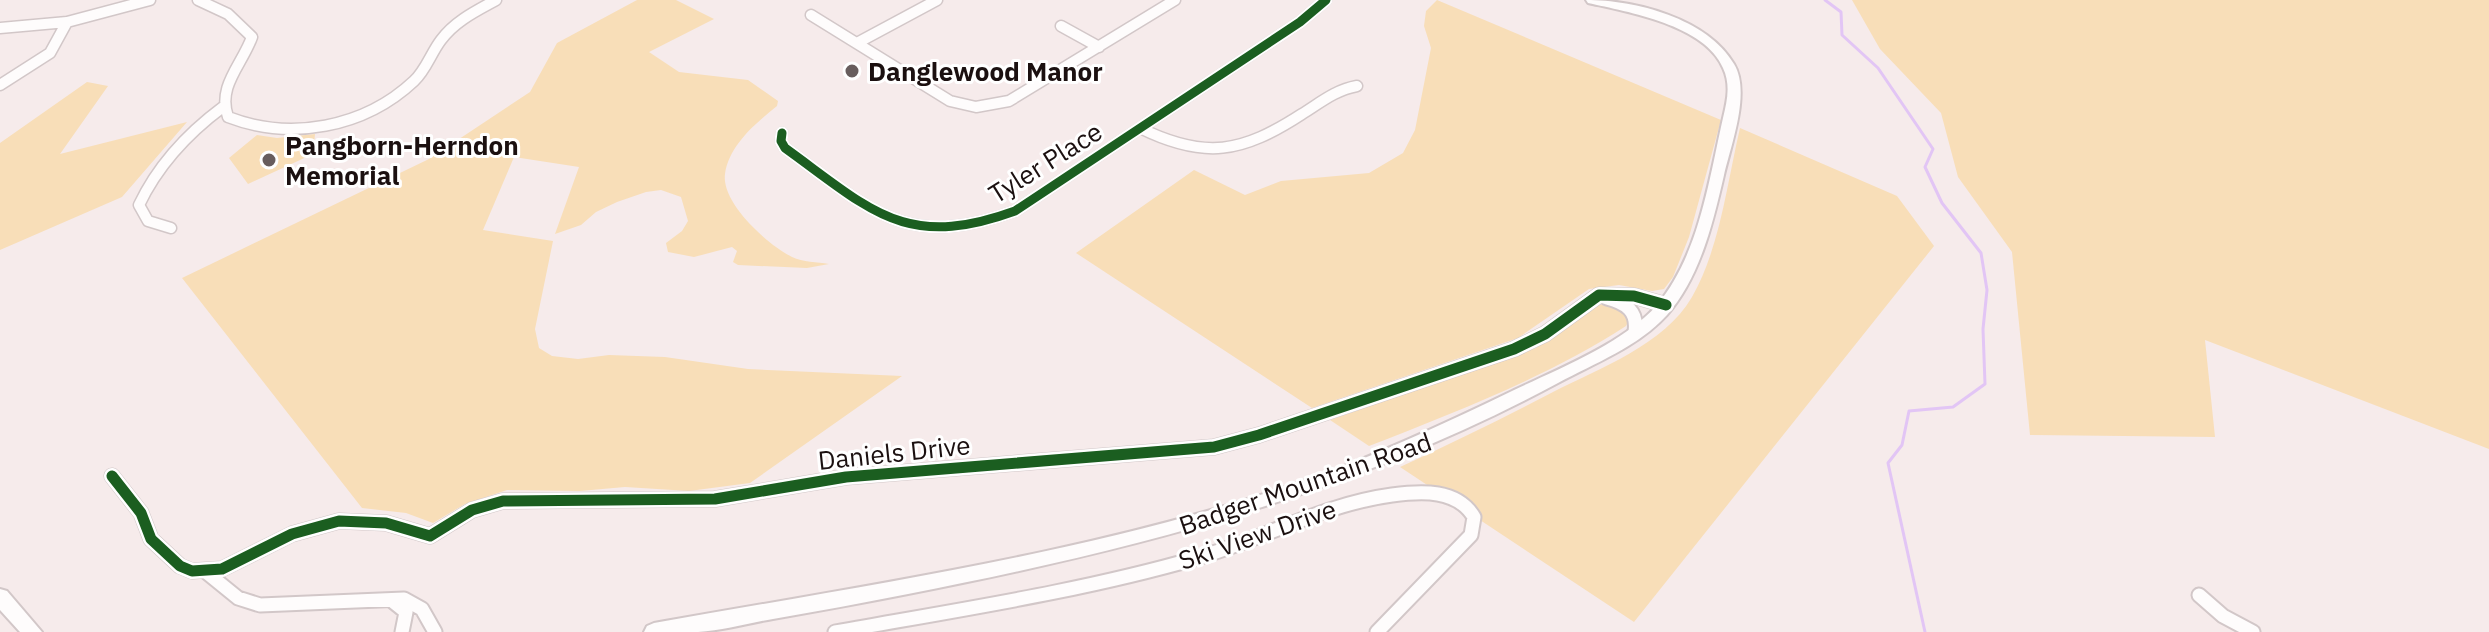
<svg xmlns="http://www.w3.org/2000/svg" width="2489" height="632" font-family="'IBM Plex Sans',sans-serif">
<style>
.green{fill:#f8deb8}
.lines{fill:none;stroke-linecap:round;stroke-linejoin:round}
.stream{stroke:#e2c5f5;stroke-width:3}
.minor-far1-casing{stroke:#d2c7c8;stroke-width:13}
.minor-casing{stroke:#d2c7c8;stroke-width:17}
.secondary-casing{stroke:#d2c7c8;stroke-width:4}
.minor-far1{stroke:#fefcfc;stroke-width:10}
.minor{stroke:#fefcfc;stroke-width:13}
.secondary{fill:#fefcfc;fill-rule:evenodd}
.cycleway-far1-casing{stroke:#fff;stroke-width:13}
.cycleway-casing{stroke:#fff;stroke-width:16}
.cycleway-far1{stroke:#1b5e20;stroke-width:9}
.cycleway{stroke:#1b5e20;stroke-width:11}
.poi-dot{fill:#685d5d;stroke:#fff;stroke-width:3}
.labels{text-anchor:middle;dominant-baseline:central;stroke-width:6;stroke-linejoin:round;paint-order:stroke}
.poi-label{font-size:26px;font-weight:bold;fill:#1b1010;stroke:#fff;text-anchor:start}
.street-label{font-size:26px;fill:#1b1010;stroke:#fff}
</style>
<rect width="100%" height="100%" fill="#f6ebeb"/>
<!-- green -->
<path class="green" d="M 637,0 L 676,0 L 714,19 L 649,52 L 679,72 L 748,80 L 778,101 L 777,106 C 756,123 729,145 725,174 C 721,203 768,245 792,257 C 803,262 817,262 829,264 L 807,268 L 738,265 L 733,262 L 737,251 L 732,247 L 694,257 L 668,252 L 666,243 L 682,231 L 688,221 L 681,197 L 661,190 L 646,192 L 617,202 L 596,212 L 581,225 L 555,234 L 579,167 L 514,157 L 483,230 L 553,241 L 535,329 L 539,348 L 552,356 L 578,359 L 609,355 L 665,357 L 748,369 L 902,376 L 750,483 L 689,491 L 625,487 L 580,491 L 507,490 L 465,504 L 433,523 L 406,513 L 362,508 L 182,278 L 429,159 L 530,92 L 557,43 Z
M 1437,0 L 1721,120 L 1689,237 L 1673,277 L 1664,289 L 1652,291 L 1619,285 L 1589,289 L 1518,338 L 1312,408 L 1076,253 L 1194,170 L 1245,195 L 1281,181 L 1369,173 L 1403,153 L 1415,130 L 1431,48 L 1424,26 L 1426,11 Z
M 1852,0 L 2489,0 L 2489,449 L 2205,340 L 2215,437 L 2030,435 L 2012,252 L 1958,177 L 1941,113 L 1880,49 Z
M 87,82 L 108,86 L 60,154 L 187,122 L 122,197 L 0,250 L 0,143 Z
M 1740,128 L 1897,196 L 1934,246 L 1634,622 L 1400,467 C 1452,443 1503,418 1553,392 C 1600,368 1664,345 1692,297 C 1720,248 1727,183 1740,128 Z
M 315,134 L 313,154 L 248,184 L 229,158 L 257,135 L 277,138 Z
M 1610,302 L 1625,308 L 1629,320 L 1626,326 C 1547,377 1456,412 1369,446 L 1330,420 L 1536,348 L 1595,306 Z"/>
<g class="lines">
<!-- stream -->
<path class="stream" d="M 1825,0 L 1841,12 L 1842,35 L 1878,68 L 1933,149 L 1925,167 L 1942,203 L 1981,253 L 1987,290 L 1983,329 L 1985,384 L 1953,407 L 1909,411 L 1902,445 L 1888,463 L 1925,632"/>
<!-- minor-far1 casing -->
<g class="minor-far1-casing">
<path id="minor-far1" d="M 198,0 L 228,14 L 252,37 C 242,65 217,86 228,117 C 290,141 364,128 414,81 C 426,70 431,53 441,40 C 455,21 476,11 496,0
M 811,15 L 950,101 L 976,107 L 1009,101 L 1175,0
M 1061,26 L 1099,47
M 0,28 L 67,22 L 150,0
M 857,43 L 937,0
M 0,85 L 50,53 L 67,22
M 1140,128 C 1205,160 1242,153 1302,114 C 1320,103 1335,90 1357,86
M 782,133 L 781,141 L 785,148 C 871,210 905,251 1015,211 L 1300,22 L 1326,0
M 171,228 L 148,221 L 139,205 C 158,165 188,133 223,107"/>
</g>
<!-- minor casing -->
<g class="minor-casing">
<path id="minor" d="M 1607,298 C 1626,303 1638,311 1635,332
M 112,476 L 141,513 L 151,539 L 180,566 L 192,571 L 222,569 L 292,534 L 339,521 L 386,523 L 430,536 L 472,510 L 503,501 L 715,499 L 846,477 L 1214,447 L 1259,435 L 1514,349 L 1545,334 L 1599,295 L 1634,296 L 1666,305
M 206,572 L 238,598 L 260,605 L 404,599 L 422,609 L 435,632
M 2199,595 L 2223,616 L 2253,632
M 391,600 L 406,612 L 402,632
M 835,632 C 956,610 1079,592 1197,558 C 1263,539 1324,504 1392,495 C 1422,491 1457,489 1474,517 L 1471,535 L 1377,632"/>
</g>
<!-- secondary casing -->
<g class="secondary-casing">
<path id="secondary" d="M 1586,0 C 1635,0 1707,18 1734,64 C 1751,92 1731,145 1724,175 C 1713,223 1700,277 1667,315 C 1638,347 1595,363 1558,383 C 1349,495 1138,549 908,594 C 863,603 818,611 773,619 C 748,623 722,631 698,632 C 680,632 662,632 644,632 L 647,626 L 654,623 C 878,583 1108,551 1323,474 C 1388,450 1450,421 1512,391 C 1558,369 1624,343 1657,305 C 1699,255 1709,180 1723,118 C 1727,101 1731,85 1723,68 C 1705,25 1628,12 1588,3 Z
M 0,589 L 7,591 L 42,632 L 20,632 L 0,610 Z"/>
</g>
<!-- minor-far1 -->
<use href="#minor-far1" class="minor-far1"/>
<!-- minor -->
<use href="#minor" class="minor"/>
<!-- secondary -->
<use href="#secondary" class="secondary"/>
<!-- cycleway-far1 casing -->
<g class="cycleway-far1-casing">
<path id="cycleway-far1" d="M 782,133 L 781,141 L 785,148 C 871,210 905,251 1015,211 L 1300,22 L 1326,0"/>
</g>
<!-- cycleway casing -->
<g class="cycleway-casing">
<path id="cycleway" d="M 112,476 L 141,513 L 151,539 L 180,566 L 192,571 L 222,569 L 292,534 L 339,521 L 386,523 L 430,536 L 472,510 L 503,501 L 715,499 L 846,477 L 1214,447 L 1259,435 L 1514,349 L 1545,334 L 1599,295 L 1634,296 L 1666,305"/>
</g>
<!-- cycleway-far1 -->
<use href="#cycleway-far1" class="cycleway-far1"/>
<!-- cycleway -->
<use href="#cycleway" class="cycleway"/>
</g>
<!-- markers -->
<g class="poi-dot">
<circle cx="852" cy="71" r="8"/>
<circle cx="269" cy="160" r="8"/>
</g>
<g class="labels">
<!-- poi labels -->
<g class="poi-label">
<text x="868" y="71">Danglewood Manor</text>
<text x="285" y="145">Pangborn-Herndon<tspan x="285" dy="30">Memorial</tspan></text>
</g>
<!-- street labels -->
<g class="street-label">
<text transform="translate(1045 162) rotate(-32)">Tyler Place</text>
<text transform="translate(894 452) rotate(-6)">Daniels Drive</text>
<text transform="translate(1305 483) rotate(-19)">Badger Mountain Road</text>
<text transform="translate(1257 534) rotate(-19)">Ski View Drive</text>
</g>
</g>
</svg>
